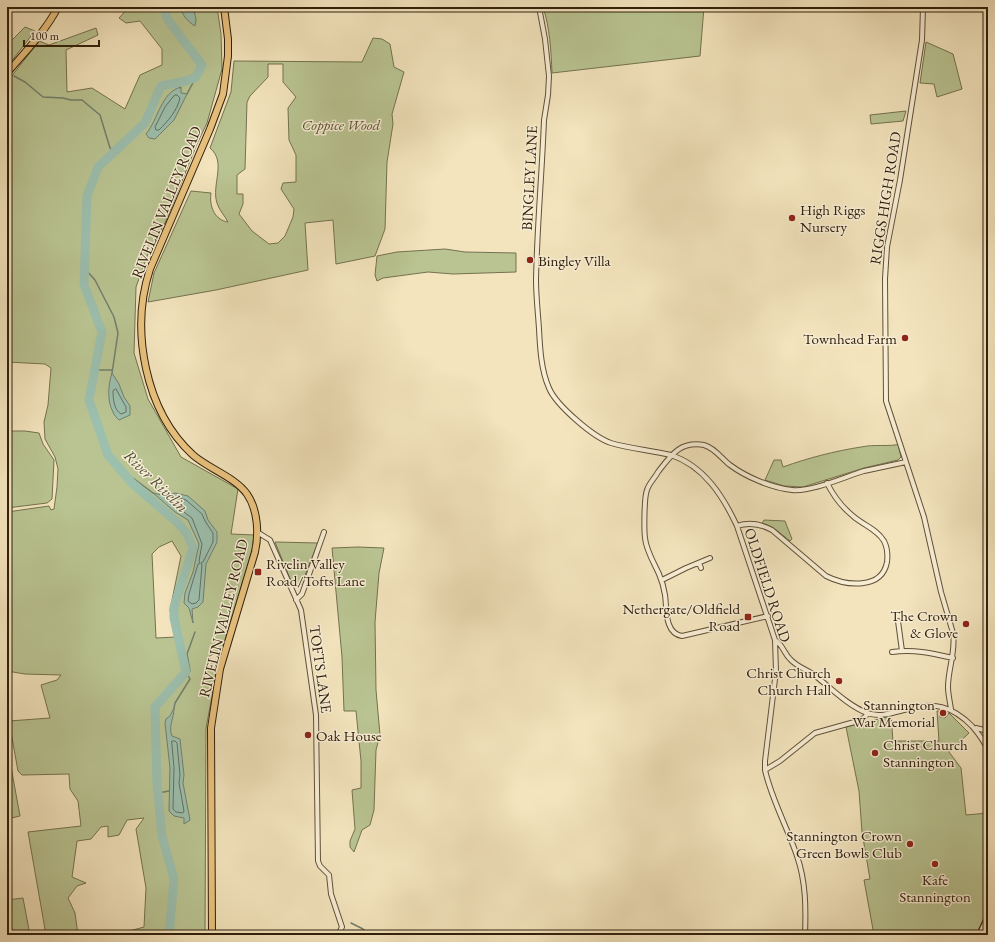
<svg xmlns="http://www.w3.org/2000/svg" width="995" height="942" font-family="'EB Garamond',serif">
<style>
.green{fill:#b9c492;stroke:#74724f;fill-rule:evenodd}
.water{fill:#9cbfae;stroke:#717f6d}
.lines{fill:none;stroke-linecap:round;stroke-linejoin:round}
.shore{stroke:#66705d;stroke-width:1}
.stream{stroke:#717f6d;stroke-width:1.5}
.river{stroke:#9cbfae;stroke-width:9}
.street-casing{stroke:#615138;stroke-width:6}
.secondary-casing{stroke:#30200c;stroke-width:8}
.primary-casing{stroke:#30200c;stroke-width:8}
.street{stroke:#f7edd4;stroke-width:4}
.secondary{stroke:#f7edd4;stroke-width:5.5}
.primary{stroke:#eac27e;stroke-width:6}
.poi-dot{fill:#8f2418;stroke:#f7edd4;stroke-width:1.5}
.labels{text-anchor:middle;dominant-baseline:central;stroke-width:3;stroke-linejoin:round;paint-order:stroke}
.park-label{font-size:15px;font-style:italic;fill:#595134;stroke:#f7edd4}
.street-label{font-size:15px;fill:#30200c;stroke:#f7edd4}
.poi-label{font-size:15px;fill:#30200c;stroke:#f7edd4;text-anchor:end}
.water-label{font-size:16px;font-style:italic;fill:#50503d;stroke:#f7edd4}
</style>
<rect width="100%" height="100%" fill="#f3e4bd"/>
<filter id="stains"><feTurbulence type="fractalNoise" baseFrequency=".005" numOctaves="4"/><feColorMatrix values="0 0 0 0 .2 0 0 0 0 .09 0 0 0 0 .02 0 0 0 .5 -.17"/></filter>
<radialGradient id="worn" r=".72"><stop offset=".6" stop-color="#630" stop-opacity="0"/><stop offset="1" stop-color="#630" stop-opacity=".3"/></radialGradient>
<!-- green -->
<path class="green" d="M 129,7 L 217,7 L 221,34 L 222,69 L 207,123 L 197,144 L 165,223 L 149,251 L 136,287 L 134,353 L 148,399 L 181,457 L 238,489 L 231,534 L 254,535 L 252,551 L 222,655 L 219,657 L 216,653 L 209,656 L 211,660 L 218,665 L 206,728 L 205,935 L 115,935 L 144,927 L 146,888 L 136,829 L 144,818 L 127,820 L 119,835 L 108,837 L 108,826 L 101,827 L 91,839 L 77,841 L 72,877 L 86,883 L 77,886 L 68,898 L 75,913 L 78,935 L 46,935 L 28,832 L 81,826 L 78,801 L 70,789 L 69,774 L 22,775 L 18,771 L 9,721 L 50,718 L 41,685 L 57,680 L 61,675 L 25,674 L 7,671 L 7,512 L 49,506 L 51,510 L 54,509 L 57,487 L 58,469 L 55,457 L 45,439 L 44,422 L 48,405 L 51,368 L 45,364 L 7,362 L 7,82 L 39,41 L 49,45 L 96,28 L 98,35 L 66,50 L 67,92 L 92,88 L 125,109 L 140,75 L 162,65 L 162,49 L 140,21 L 126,23 L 119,18 ZM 172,541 L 181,556 L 170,610 L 176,637 L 156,638 L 152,554 L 159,547 Z
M 543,7 L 704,7 L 700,56 L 552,73 C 551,51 550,28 543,7 Z
M 25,27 L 35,31 L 7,67 L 7,41 L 11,41 Z
M 373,38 L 382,39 L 390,44 L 394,67 L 404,72 L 392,114 L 393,124 L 387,162 L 385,229 L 375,256 L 336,264 L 333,220 L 305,223 L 308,270 L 216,290 L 148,302 L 154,273 L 191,191 L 211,193 C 209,205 214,220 228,222 C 225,216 219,210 217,203 C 211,185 227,162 210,148 L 231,92 L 234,61 L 362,62 ZM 268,64 L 283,64 L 283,82 L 296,97 L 288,108 L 289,140 L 296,155 L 296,182 L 283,183 L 281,189 L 294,209 L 293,217 L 285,236 L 278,243 L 269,244 L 252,231 L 239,214 L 243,204 L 243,194 L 237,194 L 237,175 L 245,169 L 247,102 L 250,96 L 268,77 Z
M 926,42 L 953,54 L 962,89 L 937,97 L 934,84 L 920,83 Z
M 906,111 L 903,121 L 871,124 L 870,115 Z
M 445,249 L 465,252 L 516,253 L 516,272 L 453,274 L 428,272 L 383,278 L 377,281 L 375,275 L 377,256 L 397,252 Z
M 7,431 L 25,431 L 39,433 L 43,444 L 54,460 L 52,499 L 47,503 L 7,508 Z
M 901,444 L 899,448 L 901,457 L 898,460 L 864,468 L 803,487 L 784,486 L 765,480 L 774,460 L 781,460 L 783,467 C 808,458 835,451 861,447 C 875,444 888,447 901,444 Z
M 764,520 L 785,521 L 792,539 L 790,541 L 775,529 L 762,523 Z
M 275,542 L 318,543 L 301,585 L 298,587 L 293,586 Z
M 358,547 L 384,548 L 379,573 L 375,622 L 376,690 L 380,735 L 376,750 L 374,810 L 370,825 L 362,830 L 354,852 L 350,847 L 350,841 L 355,829 L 352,790 L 361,788 L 361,761 L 356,711 L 344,711 L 342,657 L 332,548 Z
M 937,711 L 939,711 L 940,717 L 945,718 L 949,713 L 969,733 L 949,752 L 961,768 L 966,815 L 988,813 L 988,907 L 977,935 L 874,935 L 864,880 L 870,879 L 862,832 L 859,791 L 846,727 L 891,716 L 893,741 L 939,741 Z
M 7,745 L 20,816 L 7,819 Z
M 23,898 L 30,935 L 7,935 L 7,900 Z"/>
<!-- water -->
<path class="water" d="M 180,7 L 193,7 L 196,19 L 195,26 C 187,21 183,16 180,7 Z
M 181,87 L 181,93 L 187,94 L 174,120 L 155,139 L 149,138 L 146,134 C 158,120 161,92 181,87 Z
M 112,373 L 119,384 L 124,397 L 130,406 L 130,415 L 119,420 C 117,418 114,415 113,412 C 107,401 108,385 112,373 Z
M 153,493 L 166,496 L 175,493 L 188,496 L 205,511 L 208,520 L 217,532 L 217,542 L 206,564 L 203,602 L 198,607 L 192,609 L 193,623 L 189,608 L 184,603 L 185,593 L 193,572 L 199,544 L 188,520 L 175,512 Z
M 174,708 C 174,719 168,726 172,736 L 180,739 L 184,775 L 183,783 L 190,820 L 184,824 L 184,818 L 174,816 L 169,811 L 170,768 L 165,723 L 166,719 L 170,716 Z"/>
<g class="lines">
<!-- shore -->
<path class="shore" d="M 175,95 L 177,95 L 180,98 C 177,111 168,121 159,130 L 156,130 L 155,127 L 165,107 Z
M 116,389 L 126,407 L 126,412 L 121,414 C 114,410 113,399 113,391 Z
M 176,497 L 186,500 L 202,514 L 205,521 L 213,533 L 213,542 L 203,562 L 201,563 L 202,565 L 199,600 L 196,603 L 192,604 L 188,601 L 189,594 L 198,564 L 200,563 L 199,561 L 202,544 L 192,518 L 170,502 L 170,499 Z
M 172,741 L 175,741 L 177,743 L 180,775 L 179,783 L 184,811 L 183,813 L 176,812 L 173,809 L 174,768 Z"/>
<!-- stream -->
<path class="stream" d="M 14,76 L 25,82 L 43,97 L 63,98 L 71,100 L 82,100 L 100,115 L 110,148 L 114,151
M 180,81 L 180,88
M 187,94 L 196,77
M 85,269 L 95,280 L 114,317 L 118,333 L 112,373
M 95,370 L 112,370
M 128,478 L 133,478 L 153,493
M 174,708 L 175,703 L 190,679 L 186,672 L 190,671 L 187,654 L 195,632
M 158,793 L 169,791
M 351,923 L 363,929 L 370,935"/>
<!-- river -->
<path class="river" d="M 163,7 L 168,20 L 202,65 L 196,77 L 186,81 L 161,86 L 145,123 L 98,167 L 87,196 L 84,285 L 102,332 L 89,400 L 108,455 L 132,483 L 178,523 L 187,534 L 193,548 L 174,607 L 174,618 L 186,672 L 155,707 L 157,784 L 162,836 L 174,879 L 169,935"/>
<!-- street casing -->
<g class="street-casing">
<path id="street" d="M 539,7 L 545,39 L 549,76 L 548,95 L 544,120 C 542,173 537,227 536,280 C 536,296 538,313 539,329 C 540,348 541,370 549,388 C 556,405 593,437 611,443 C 631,449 651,450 671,455 C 704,466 723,496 737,526 L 775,640 L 776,671 L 765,761 L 765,770 C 771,798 788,829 797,856 C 806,882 806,908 805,935
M 923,7 L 922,40 L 900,180 L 887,247 L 885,279 L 886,401 L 924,517 L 941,592 L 953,633 C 956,651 948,669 948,687 C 948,694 950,702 951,709
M 737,526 C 749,522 761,524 772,530 L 826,576 C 846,586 882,590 887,562 C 888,554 887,547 884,541 C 877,529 863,525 853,516 C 843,508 833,495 827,483
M 257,532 L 270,540 L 301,610 L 316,715 L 318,861 L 320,866 L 329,875 L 331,894 L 342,927 L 338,935
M 699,563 L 701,568
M 662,580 L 686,568 L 710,558
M 296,600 L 302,594 L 324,532
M 768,616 L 682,636 C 664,633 667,608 665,595 C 664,588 662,581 659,574 C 654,563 646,550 645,538 C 644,530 644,497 647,490 C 649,483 655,478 658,472 C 671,455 680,441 704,445 C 715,448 722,459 730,465 C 746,477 772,488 792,490 C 812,492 844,477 864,471 C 878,468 892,465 906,462
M 898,621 L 902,651
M 775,640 C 783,645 784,653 790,659 C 796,666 805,669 813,674 C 830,687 847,705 867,713 C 881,718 895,712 908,709 C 935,702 952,706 972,726 C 978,733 985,742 988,751
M 892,652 C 914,649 931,653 953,658
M 975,729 L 976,728 L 988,731
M 765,770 L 780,761 L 815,733 L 858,721 L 864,718 L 868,713"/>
</g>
<!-- secondary casing -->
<g class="secondary-casing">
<path id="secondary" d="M 980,935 L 988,918"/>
</g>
<!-- primary casing -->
<g class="primary-casing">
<path id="primary" d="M 7,73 C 25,52 45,32 58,7
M 212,935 L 211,728 L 220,669 L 255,552 C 259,534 258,510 247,494 C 235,477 209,469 193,455 C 145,411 130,330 150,269 L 210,129 L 223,94 L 228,56 L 228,39 L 224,7"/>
</g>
<!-- street -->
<use href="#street" class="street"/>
<!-- secondary -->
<use href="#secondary" class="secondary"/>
<!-- primary -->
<use href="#primary" class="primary"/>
</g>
<!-- markers -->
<g class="poi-dot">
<circle cx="792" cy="218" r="4"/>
<circle cx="530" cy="260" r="4"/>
<circle cx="905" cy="338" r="4"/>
<rect x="254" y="568" width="8" height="8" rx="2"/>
<rect x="744" y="613" width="8" height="8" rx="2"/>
<circle cx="966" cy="624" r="4"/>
<circle cx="839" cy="681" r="4"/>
<circle cx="943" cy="713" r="4"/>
<circle cx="308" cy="735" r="4"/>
<circle cx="875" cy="753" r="4"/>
<circle cx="910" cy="844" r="4"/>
<circle cx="935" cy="864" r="4"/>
</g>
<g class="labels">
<!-- park labels -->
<g class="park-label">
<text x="341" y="124">Coppice Wood</text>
</g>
<!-- street labels -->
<g class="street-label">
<text transform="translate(529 178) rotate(-87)">BINGLEY LANE</text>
<text transform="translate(885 198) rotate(-81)">RIGGS HIGH ROAD</text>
<text transform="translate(166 202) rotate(-68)">RIVELIN VALLEY ROAD</text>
<text transform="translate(768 585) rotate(72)">OLDFIELD ROAD</text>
<text transform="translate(223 618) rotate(-76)">RIVELIN VALLEY ROAD</text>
<text transform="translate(321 669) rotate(82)">TOFTS LANE</text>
</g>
<!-- poi labels -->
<g class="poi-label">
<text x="800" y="209" text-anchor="start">High Riggs<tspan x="800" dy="17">Nursery</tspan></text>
<text x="538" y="260" text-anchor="start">Bingley Villa</text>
<text x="897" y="338">Townhead Farm</text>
<text x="266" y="563" text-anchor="start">Rivelin Valley<tspan x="266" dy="17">Road/Tofts Lane</tspan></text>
<text x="740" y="608">Nethergate/Oldfield<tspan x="740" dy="17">Road</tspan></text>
<text x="958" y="615">The Crown<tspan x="958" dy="17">&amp; Glove</tspan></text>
<text x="831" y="672">Christ Church<tspan x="831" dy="17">Church Hall</tspan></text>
<text x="935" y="704">Stannington<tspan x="935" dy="17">War Memorial</tspan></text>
<text x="316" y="735" text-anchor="start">Oak House</text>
<text x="883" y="744" text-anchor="start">Christ Church<tspan x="883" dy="17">Stannington</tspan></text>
<text x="902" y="835">Stannington Crown<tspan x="902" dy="17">Green Bowls Club</tspan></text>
<text x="935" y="879" text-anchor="middle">Kafe<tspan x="935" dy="17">Stannington</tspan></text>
</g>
<!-- water labels -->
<g class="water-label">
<text transform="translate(156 481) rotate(44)">River Rivelin</text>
</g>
</g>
<!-- margin -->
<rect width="995" height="942" fill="none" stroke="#f3e4bd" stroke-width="24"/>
<rect x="8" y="8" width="979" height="926" fill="none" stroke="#30200c" stroke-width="2"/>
<rect x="12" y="12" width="971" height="918" fill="none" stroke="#30200c"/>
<!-- scale -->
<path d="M24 40v6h75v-6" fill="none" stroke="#30200c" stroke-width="2"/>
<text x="30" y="40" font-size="12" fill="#30200c" stroke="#f7edd4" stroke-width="3" paint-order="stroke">100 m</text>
<rect width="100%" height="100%" filter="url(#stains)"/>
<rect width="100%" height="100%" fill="url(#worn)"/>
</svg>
